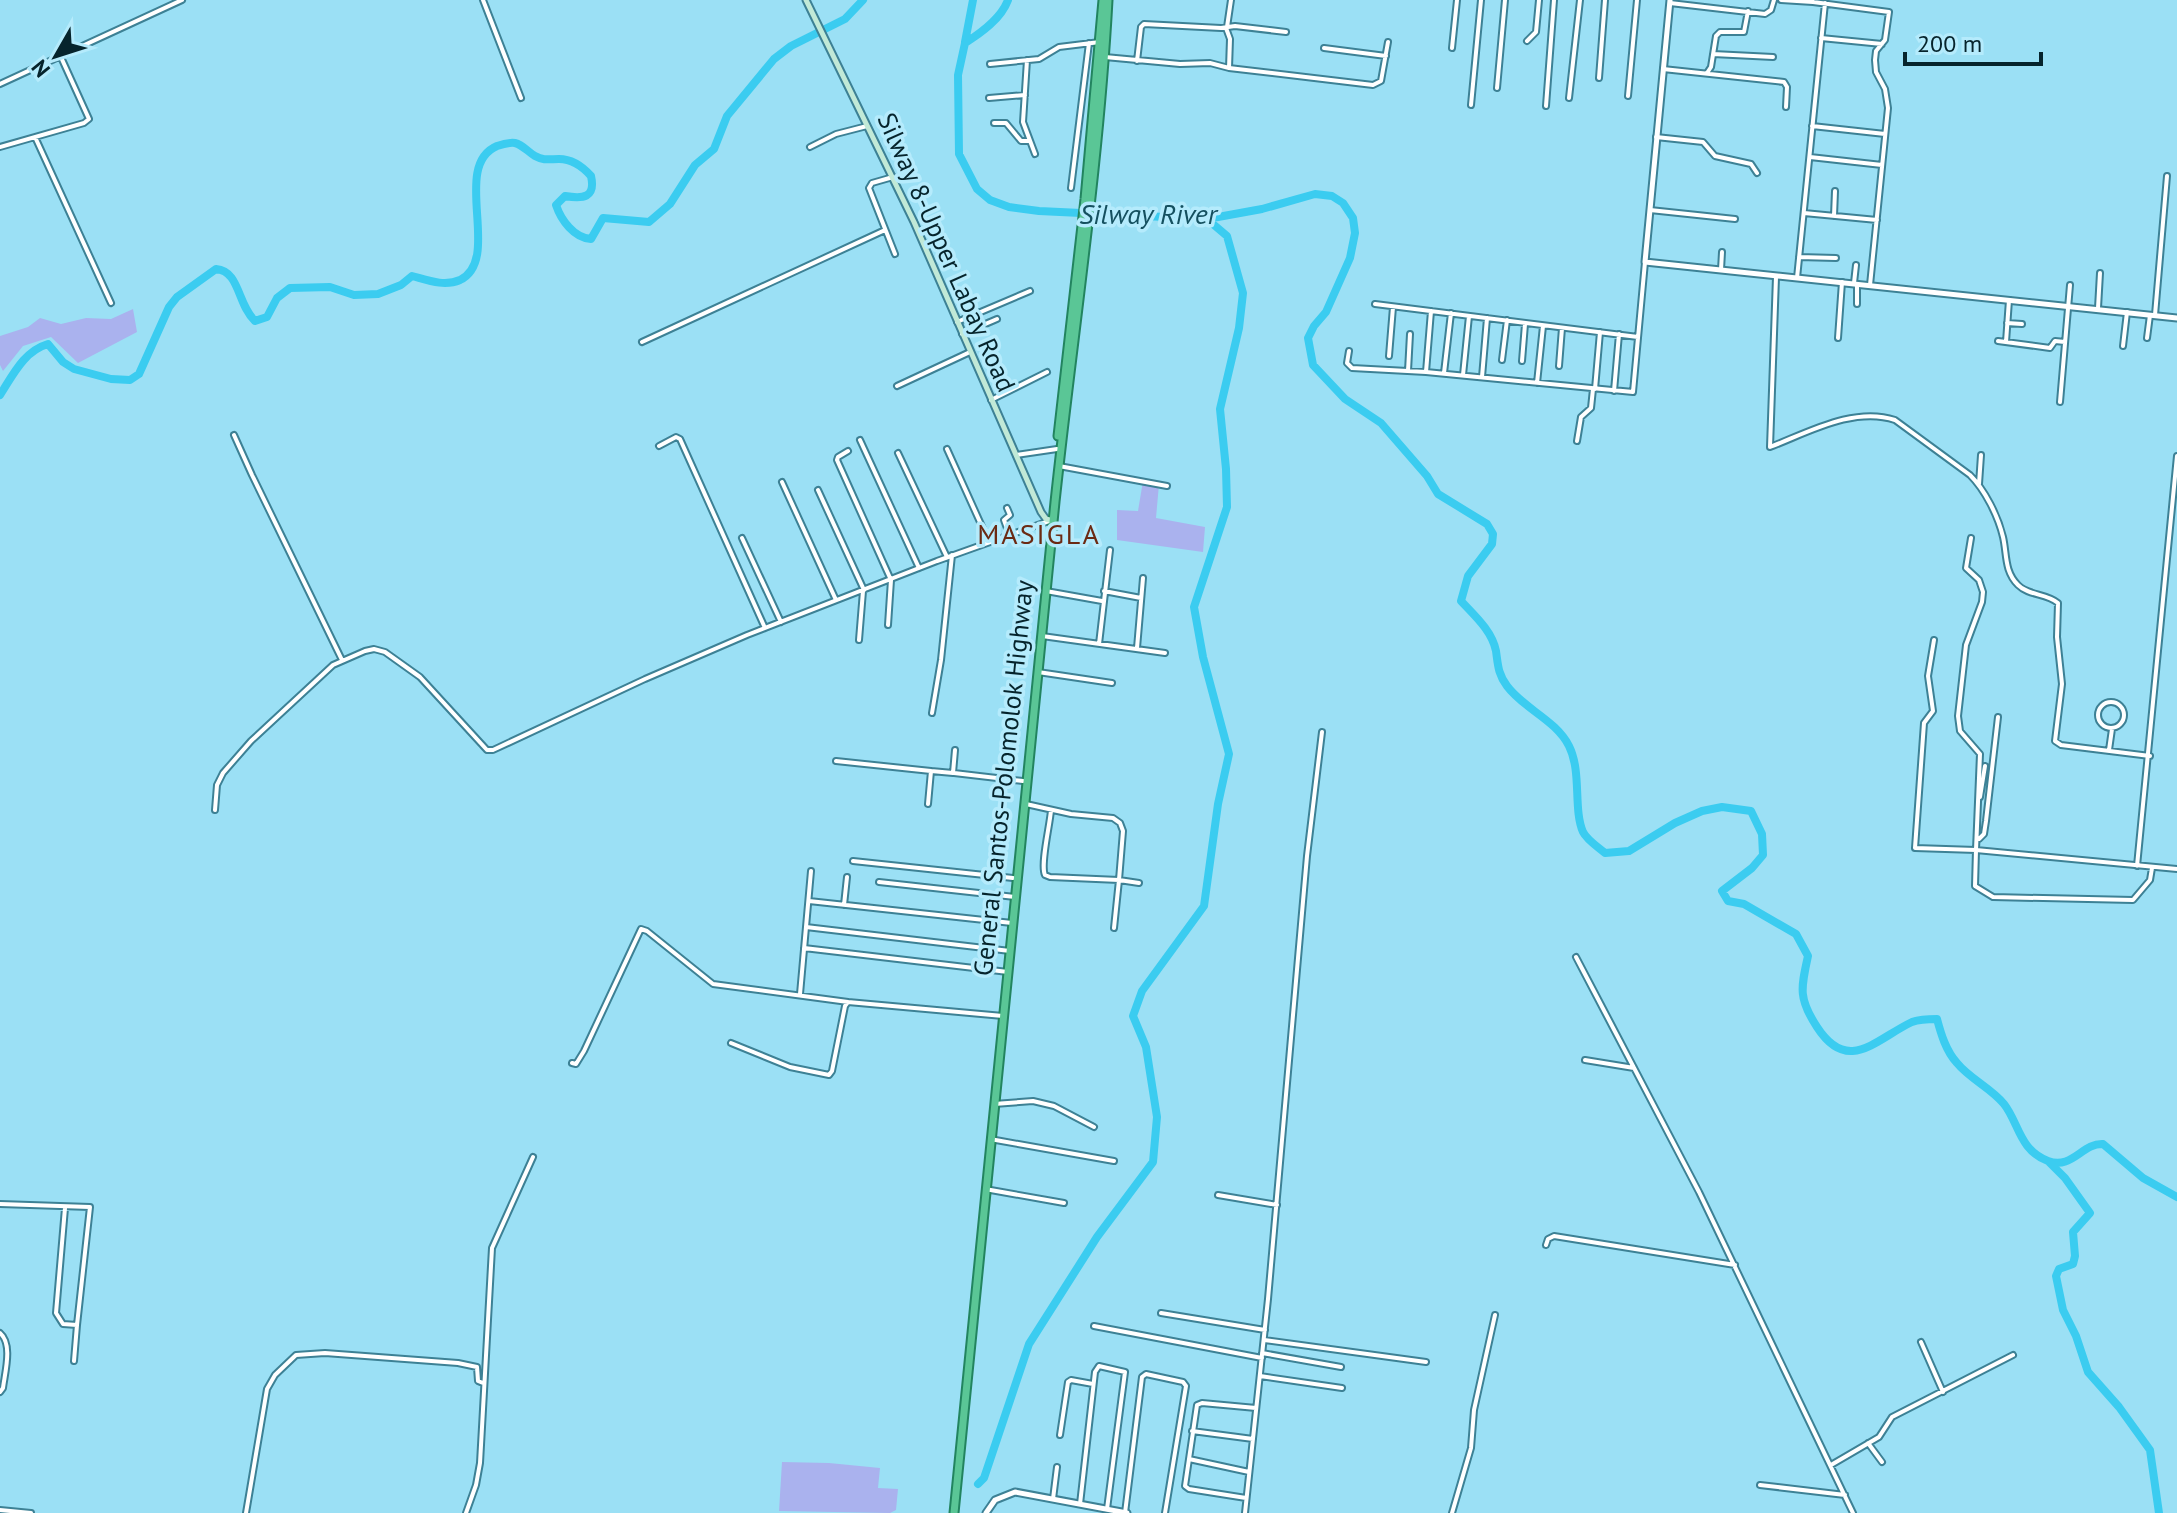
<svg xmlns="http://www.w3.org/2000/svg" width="2177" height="1513" font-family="'PT Sans',sans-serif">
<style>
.green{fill:#aab2ee}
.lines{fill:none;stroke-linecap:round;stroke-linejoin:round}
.river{stroke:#3bccf0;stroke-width:8}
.minor-casing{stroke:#3d8195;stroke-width:8}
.tertiary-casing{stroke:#3d8195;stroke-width:9}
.secondary-casing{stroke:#3d8195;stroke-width:9}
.trunk-casing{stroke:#22845f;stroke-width:11}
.minor{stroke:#fff;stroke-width:4}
.tertiary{stroke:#fff;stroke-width:5}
.secondary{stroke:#c1e9d7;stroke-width:5}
.trunk{stroke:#5ac696;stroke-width:7}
.labels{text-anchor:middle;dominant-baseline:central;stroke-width:7;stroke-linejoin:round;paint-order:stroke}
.street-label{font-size:26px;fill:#06242c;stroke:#b5ebfc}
.water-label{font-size:28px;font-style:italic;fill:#15505f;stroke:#b5ebfc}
.neighbourhood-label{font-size:28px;letter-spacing:2px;fill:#6b2a13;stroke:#b5ebfc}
</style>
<rect width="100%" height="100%" fill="#9be0f5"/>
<!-- green -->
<path class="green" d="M 133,309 L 137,332 L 78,363 L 51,337 L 23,346 L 3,371 L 0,365 L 0,336 L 28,327 L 40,318 L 61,324 L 86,318 L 111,319 Z
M 1143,481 L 1159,484 L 1156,518 L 1205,527 L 1203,552 L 1117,540 L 1117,510 L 1138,511 Z
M 782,1462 L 829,1463 L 880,1468 L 878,1488 L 898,1489 L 896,1510 L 890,1513 L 779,1511 Z"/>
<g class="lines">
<!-- river -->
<path class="river" d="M 1008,0 C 1001,19 981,33 965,43 L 958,75 L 959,154 L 977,189 L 990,200 L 1009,207 L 1039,211 L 1207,219 L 1262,209 L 1315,194 L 1332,196 L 1343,203 L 1353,218 L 1355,233 L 1350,258 L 1326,312 L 1314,326 L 1308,338 L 1313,365 L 1345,399 L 1381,423 L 1427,476 L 1438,494 L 1487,524 L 1493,534 L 1492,544 L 1468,576 L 1461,601 C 1475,616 1492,631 1496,651 C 1498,665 1498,674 1507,686 C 1524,709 1556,720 1569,746 C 1582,772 1573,809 1583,832 C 1587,840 1598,847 1605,853 L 1629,851 L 1675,823 L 1702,811 L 1722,807 L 1751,811 L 1762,834 L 1763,855 L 1752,868 L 1722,891 L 1728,901 L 1744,904 L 1796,934 L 1808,956 C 1801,988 1798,998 1817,1027 C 1848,1075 1876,1039 1912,1022 C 1920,1019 1929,1019 1937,1019 C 1941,1034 1946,1051 1957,1063 C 1970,1079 1991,1088 2004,1104 C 2019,1123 2019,1150 2048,1161 C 2072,1170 2082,1143 2103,1144 L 2143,1178 L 2177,1197
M 965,42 L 973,0
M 0,395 C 13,375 24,351 48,344 L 63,362 L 74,369 L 111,379 L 130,380 L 139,374 L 169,307 L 177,297 L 216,269 C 240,271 237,304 255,321 L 267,317 L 277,298 L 290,288 L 330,287 L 354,295 L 378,294 L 401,285 L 412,276 C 427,280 444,287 460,280 C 503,259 450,166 497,146 C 503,144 509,142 515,143 C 523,145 528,152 535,156 C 544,161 550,159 559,159 C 572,159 583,167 591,176 C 596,198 583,199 565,196 L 556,205 C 561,220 574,238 591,239 L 603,218 L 649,222 L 670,204 L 695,165 L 714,149 L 727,116 L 774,59 L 791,46 L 845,19 L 863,0
M 2049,1162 L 2065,1178 L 2090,1213 L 2073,1232 L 2075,1256 L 2073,1264 L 2059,1269 L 2056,1276 L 2063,1310 L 2076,1336 L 2088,1372 L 2119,1407 L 2150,1450 L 2159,1513
M 978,1484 L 984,1478 L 1029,1344 L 1097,1237 L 1153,1162 L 1157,1117 L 1146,1047 L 1133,1016 L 1142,991 L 1204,906 L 1218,804 L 1229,754 L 1203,657 L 1194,607 L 1227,507 L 1226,469 L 1220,409 L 1239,328 L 1243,293 L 1227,236 L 1207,219"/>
<!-- minor casing -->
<g class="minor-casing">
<path id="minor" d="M 483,0 L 521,98
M 1781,0 L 1813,2
M 1812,0 L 1813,2 L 1889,12 L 1885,40 L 1876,51 L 1875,60 L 1876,72 L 1885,89 L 1888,108 L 1870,285
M 1670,3 L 1765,14 L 1771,10 L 1774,0
M 1227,27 L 1231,0
M 1226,28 L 1230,39 L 1229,68
M 1821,38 L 1882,44
M 1527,41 L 1536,32 L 1539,0
M 1324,48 L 1386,56
M 1452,48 L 1457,0
M 1713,54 L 1773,57
M 1105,57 L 1180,64 L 1210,63 L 1229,68 L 1373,85 L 1381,81 L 1388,42
M 1027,60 L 1023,122 L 1035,154
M 1137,61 L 1141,27 L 1144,24 L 1221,28 L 1235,26 L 1286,32
M 990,64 L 1039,59 L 1059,47 L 1100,42
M 1663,69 L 1784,82 L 1787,87 L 1786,107
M 1707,73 L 1711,67 L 1716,36 L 1720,32 L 1744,32 L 1748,11
M 1599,78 L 1605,0
M 0,84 L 182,0
M 1497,88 L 1505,0
M 1628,96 L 1637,0
M 989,98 L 1025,95
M 1569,98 L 1580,0
M 1471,105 L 1481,0
M 1546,106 L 1554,0
M 994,123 L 1006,123 L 1021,141 L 1029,141
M 1812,126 L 1885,134
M 35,137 L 111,303
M 1656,137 L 1703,142 L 1715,156 L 1751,164 L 1757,173
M 0,147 L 84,123 L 89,119 L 60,55
M 810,147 L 836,134 L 867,126
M 1810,157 L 1882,165
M 893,177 L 872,183 L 869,188 L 895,254
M 1071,188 L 1089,43
M 1650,210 L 1735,219
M 1804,213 L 1877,220
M 1834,216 L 1835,191
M 1799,257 L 1836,258
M 1721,270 L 1722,252
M 1776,277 L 1770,447 C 1807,433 1854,406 1895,420 L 1970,475 C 1985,490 1998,516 2003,537 C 2007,554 2004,571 2018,585 C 2029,596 2046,593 2058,603 L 2057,637 L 2062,684 L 2055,741 L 2061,745 L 2150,756
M 1797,278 L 1825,3
M 1854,283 L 1856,265
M 1375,304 L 1638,337
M 1857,304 L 1857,284
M 2098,308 L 2100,273
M 2155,315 L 2167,176
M 957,322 L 1030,291
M 2007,323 L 2022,324
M 962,334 L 997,319
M 1838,338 L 1842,282
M 2147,338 L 2150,315
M 1998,341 L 2050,348 L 2055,341 L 2065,342
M 642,342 L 885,230
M 2006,342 L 2009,300
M 2123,346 L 2127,312
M 1349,351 L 1347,363 L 1352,368 L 1426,372 L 1633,392 L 1645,262
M 1389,356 L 1393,307
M 1502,360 L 1507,320
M 1522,361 L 1525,324
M 1559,366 L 1562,328
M 1408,371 L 1410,334
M 1426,372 L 1431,311
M 1444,373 L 1451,313
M 1463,375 L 1469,316
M 1482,377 L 1487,318
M 1537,383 L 1543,326
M 897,386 L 970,352
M 1595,389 L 1600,332
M 1614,391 L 1619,334
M 991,400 L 1047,372
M 2060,402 L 2070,285
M 234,435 L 252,475 L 342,660
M 860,440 L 919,568
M 1577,441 L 1581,417 L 1591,408 L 1593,389
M 659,446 L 676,437 L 680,439 L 765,628
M 947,449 L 989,542
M 848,451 L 838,457 L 837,460 L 891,580
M 898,453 L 947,557
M 1016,455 L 1057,449
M 1059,466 L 1167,486
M 782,482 L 836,600
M 1979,484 L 1981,455
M 818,490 L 864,590
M 1007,508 L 1010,515 L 1004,520 L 1009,534
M 742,538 L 781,622
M 1971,538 L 1966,568 L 1979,580 L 1983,592 L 1982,602 L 1966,645 L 1958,716 L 1960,731 L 1980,754 L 1976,850 L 2177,869
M 1046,591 L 1102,601
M 1104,591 L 1141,598
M 888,625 L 891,580
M 1042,636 L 1165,653
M 859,640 L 863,591
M 1934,640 L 1928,676 L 1933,711 L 1924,723 L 1915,848 L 1976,850 L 1975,886 L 1993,897 L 2133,900 L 2150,880 L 2152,868
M 1099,644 L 1110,550
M 1137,648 L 1143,578
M 1038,672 L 1112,683
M2098 715a13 13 0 1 1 26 0a13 13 0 1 1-26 0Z
M 932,713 L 941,660 L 952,555
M 2109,750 L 2112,729
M 836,761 L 931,771
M 954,773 L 1023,781
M 1980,797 L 1985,766
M 928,804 L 931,771 L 953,773 L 955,750
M 1026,804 L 1071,814 L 1113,818 L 1120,823 L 1123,831 L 1119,880 L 1050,877 L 1045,875 C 1040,865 1050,825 1051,810
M 215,810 L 217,785 L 223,773 L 251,741 L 333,665 L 365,651 L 374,649 L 385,652 L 420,677 L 487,750 L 493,750 L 645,679 L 747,635 L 937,561 L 1049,521
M 1979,839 L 1984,834 L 1986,821 L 1998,717
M 853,861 L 1013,878
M 2137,866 L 2177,456
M 879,882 L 1015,897
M 809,901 L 1012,923
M 844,905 L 847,877
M 806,927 L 1010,951
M 1114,928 L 1119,880 L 1139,883
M 804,948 L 1008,972
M 1576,957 L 1699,1192 L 1853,1513
M 800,994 L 811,871
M 731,1043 L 790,1067 L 829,1075 L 832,1071 L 845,1006 L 848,1002 L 1003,1016
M 1585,1060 L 1634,1068
M 572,1063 L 576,1064 L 584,1051 L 641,929 L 647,931 L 713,984 L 848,1002
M 994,1104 L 1033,1101 L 1054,1106 L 1094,1127
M 990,1139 L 1114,1161
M 985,1189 L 1064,1203
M 1218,1195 L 1277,1205
M 0,1204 L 90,1207 L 77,1325 L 63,1324 L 56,1313 L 65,1208
M 1546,1245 L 1548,1239 L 1554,1236 L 1735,1265
M 1161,1313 L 1265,1330
M 1094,1326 L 1262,1358
M 0,1333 C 13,1344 5,1372 3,1388 L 0,1392
M 1264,1340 L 1426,1362
M 1921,1342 L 1943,1392
M 1262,1353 L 1341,1367
M 74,1361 L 77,1325
M 1260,1376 L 1342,1388
M 1192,1431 L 1253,1439
M 1060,1435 L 1068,1382 L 1071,1380 L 1093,1384
M 1868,1443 L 1882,1462
M 1189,1459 L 1249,1472
M 1831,1465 L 1879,1437 L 1892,1417 L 2013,1355
M 1760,1485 L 1845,1495
M 1246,1498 L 1189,1489 L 1185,1486 L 1197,1405 L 1202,1403 L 1256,1408
M 1053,1499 L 1057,1467
M 1080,1504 L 1095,1372 L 1099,1366 L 1125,1372 L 1107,1509
M 0,1510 L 31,1513
M 246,1513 L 267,1389 L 275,1375 L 296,1355 L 325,1353 L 458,1363 L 477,1367 L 478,1381 L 483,1383
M 466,1513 L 476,1485 L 480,1463 L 492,1248 L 533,1157
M 1125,1513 L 1142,1377 L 1146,1374 L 1183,1382 L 1186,1386 L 1165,1513
M 1245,1513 L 1268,1299 L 1307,856 L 1322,732
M 1452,1513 L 1471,1448 L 1474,1410 L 1495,1315"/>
</g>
<!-- tertiary casing -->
<g class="tertiary-casing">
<path id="tertiary" d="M 1670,0 L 1645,262 L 2177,318
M 986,1513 L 995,1500 L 1015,1492 L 1127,1513"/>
</g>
<!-- secondary casing -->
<g class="secondary-casing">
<path id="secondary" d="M 806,0 L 914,222 L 1041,512 L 1046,519 L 1053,521"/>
</g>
<!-- trunk casing -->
<g class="trunk-casing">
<path id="trunk" d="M 1058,436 L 1085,199 L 1103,0
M 954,1513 C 987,1176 1020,839 1055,502 C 1073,334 1099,168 1108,0"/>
</g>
<!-- minor -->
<use href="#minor" class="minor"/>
<!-- tertiary -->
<use href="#tertiary" class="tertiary"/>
<!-- secondary -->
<use href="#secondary" class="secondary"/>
<!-- trunk -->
<use href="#trunk" class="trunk"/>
</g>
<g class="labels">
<!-- street labels -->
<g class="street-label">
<text transform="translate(947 252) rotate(66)">Silway 8-Upper Labay Road</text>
<text transform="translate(1003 778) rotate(-84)">General Santos-Polomolok Highway</text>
</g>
<!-- water labels -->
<g class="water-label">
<text x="1148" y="213">Silway River</text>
</g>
<!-- neighbourhood labels -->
<g class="neighbourhood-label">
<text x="1039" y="533">MASIGLA</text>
</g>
</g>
<!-- north arrow -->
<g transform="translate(56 56) rotate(231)" stroke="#b5ebfc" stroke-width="6" paint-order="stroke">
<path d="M0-6L14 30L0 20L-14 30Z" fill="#06242c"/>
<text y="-12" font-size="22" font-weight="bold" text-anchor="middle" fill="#06242c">N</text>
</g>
<!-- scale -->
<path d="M1905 52v12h136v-12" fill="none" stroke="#06242c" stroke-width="4"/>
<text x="1917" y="52" font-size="24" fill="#06242c" stroke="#b5ebfc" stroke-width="6" paint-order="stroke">200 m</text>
</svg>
